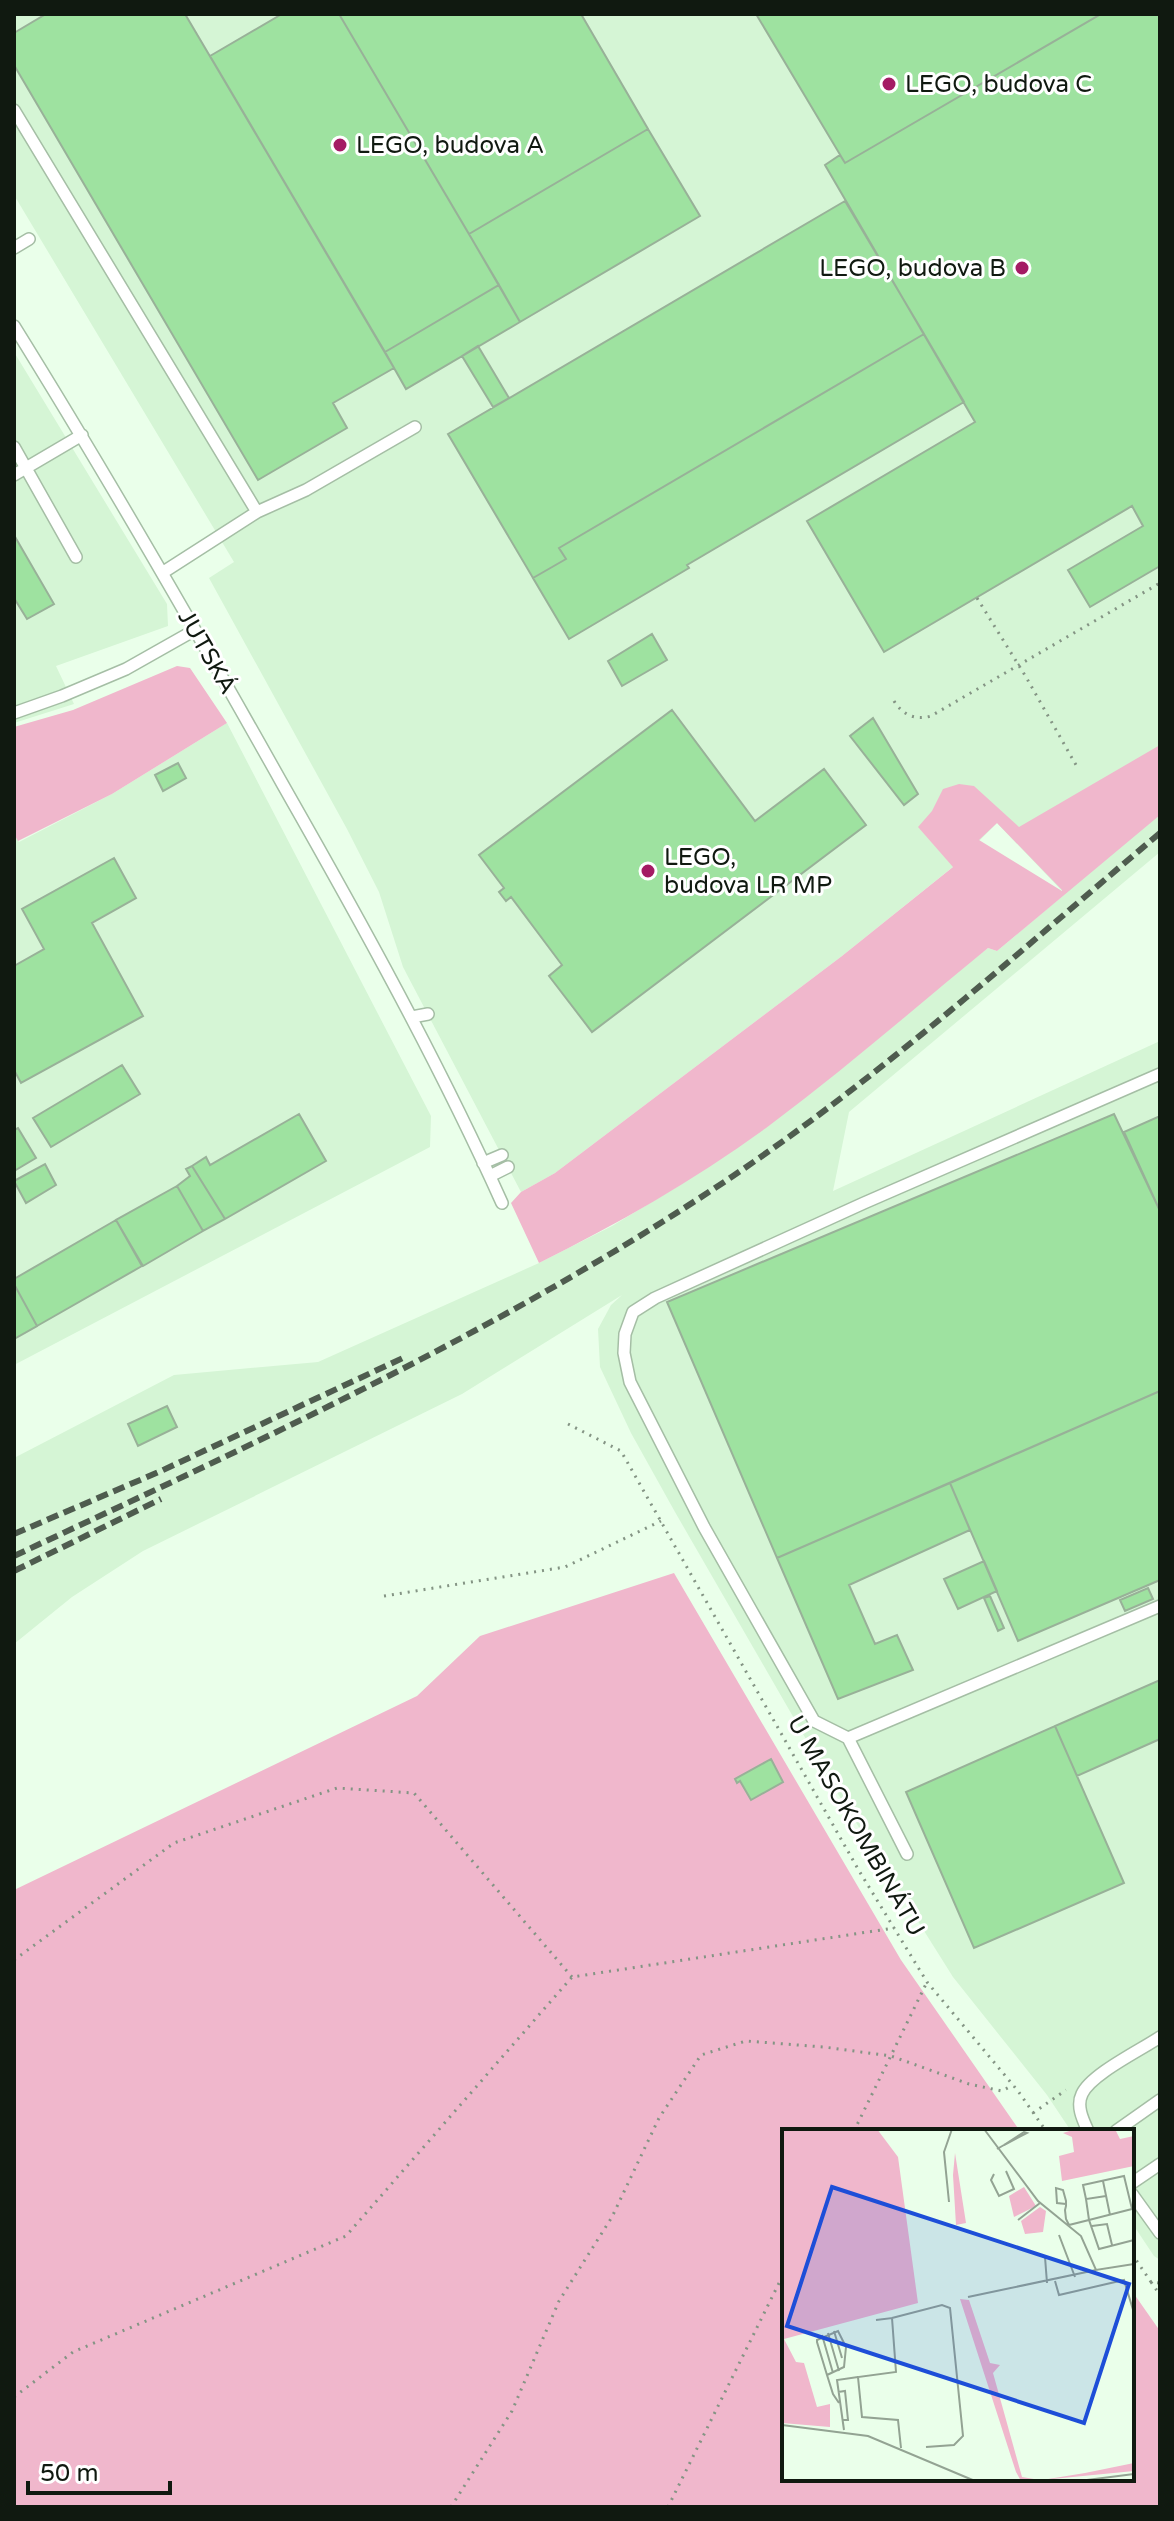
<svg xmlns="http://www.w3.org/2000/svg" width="1174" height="2521" font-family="'Varela Round',sans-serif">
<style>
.built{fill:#d5f5d5}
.green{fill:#f0b7cc;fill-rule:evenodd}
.building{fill:#9ee2a0;stroke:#98b198;stroke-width:2}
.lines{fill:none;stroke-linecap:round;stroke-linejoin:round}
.service-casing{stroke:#a5bea5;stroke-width:14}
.path{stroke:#849484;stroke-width:3;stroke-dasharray:2 6;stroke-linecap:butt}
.service{stroke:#fff;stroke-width:11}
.rail{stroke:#4f5c4f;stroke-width:6;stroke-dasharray:12 6;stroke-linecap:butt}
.poi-dot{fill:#a41b64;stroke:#fff;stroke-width:3}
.labels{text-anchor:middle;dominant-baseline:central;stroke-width:6;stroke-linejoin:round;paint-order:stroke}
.poi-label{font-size:24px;fill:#101910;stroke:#fff;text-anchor:start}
.street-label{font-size:24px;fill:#101910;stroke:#fff}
.inset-road{fill:none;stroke:#93a393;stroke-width:2}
.view{fill:#1d4ed8;fill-opacity:0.15;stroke:#1d4ed8;stroke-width:4}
.inset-edge{fill:none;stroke:#101910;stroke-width:4}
</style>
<rect width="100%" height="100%" fill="#eaffea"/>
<!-- built -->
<path class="built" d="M 14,14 L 1160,14 L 1160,852 L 849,1112 L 833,1191 L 1160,1041 L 1160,2260 L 1154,2256 L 1132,2223 L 1132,2131 L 1071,2131 L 1047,2095 L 953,1977 L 833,1786 L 675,1512 L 631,1433 L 600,1367 L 598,1329 L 611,1305 L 622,1295 L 462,1394 L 143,1551 L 72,1597 L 14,1644 L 14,1458 L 174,1375 L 318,1362 L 539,1263 L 612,1226 L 680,1185 L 988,948 L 997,951 L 1065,894 L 997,823 L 954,866 L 842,956 L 555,1173 L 521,1192 L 403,967 L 379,892 L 347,829 L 209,578 L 234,562 L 14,195 Z
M 14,352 L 167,604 L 168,626 L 56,666 L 74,704 L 14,723 Z
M 227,723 L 431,1116 L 430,1147 L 14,1365 L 14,834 L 19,842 L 112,794 Z"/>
<!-- green -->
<path class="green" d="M 177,666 L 190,668 L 227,723 L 112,794 L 18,841 L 14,834 L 14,727 L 73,710 Z
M 1160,745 L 1160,815 L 997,951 L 988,948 C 916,1007 845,1069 770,1125 C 697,1179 619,1223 539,1263 L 511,1203 L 521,1192 L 555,1173 L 842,956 L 953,867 L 918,827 L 932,811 L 943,789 L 959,784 L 974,786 L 1019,827 ZM 997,823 L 1062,890 L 1062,891 L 979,840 Z
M 674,1573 L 901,1960 L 1020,2131 L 784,2131 L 784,2479 L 1132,2479 L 1132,2291 L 1160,2331 L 1160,2507 L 14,2507 L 14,1890 L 417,1696 L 480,1636 Z"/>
<!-- building -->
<path class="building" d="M 46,14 L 185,14 L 394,368 L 333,403 L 347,428 L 258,480 L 14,65 L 14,33 Z
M 282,14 L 339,14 L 499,285 L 385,352 L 210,56 Z
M 339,14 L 581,14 L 648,129 L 469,234 Z
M 756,14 L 1101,14 L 845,163 Z
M 1101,14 L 1160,14 L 1160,566 L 1090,607 L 1068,570 L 1143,526 L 1132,506 L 884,652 L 807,521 L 975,422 L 825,165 L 840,155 L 845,163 Z
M 648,129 L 700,216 L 520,322 L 469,234 Z
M 845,201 L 924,334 L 559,548 L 566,559 L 533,578 L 448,434 Z
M 499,285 L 520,322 L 406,389 L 385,352 Z
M 924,334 L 964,402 L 687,565 L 689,568 L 569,639 L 533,578 L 566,559 L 559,548 Z
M 478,346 L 509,398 L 493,407 L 462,356 Z
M 14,535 L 54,604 L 27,619 L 14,598 Z
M 652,634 L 667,660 L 622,686 L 608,661 Z
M 672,710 L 755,821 L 824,769 L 866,825 L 592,1032 L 549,976 L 562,965 L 511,897 L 506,901 L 499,892 L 504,888 L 479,855 Z
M 873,718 L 918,794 L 904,805 L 850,736 Z
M 178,763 L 186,778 L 163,791 L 155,775 Z
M 114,858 L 136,898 L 92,923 L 143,1016 L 21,1083 L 14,1070 L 14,966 L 44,949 L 22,909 Z
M 122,1065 L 140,1094 L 51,1147 L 33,1118 Z
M 299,1114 L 326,1161 L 225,1219 L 192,1166 L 206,1157 L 210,1165 Z
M 1114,1114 L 1160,1211 L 1160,1391 L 777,1558 L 667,1302 Z
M 1160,1116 L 1160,1211 L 1124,1132 Z
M 18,1128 L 36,1158 L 14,1171 L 14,1130 Z
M 45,1164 L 56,1185 L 26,1203 L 14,1181 Z
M 192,1166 L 225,1219 L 203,1231 L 177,1186 L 190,1176 L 186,1169 Z
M 177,1186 L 203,1231 L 143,1266 L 116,1220 Z
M 116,1220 L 142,1266 L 37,1326 L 14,1284 L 14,1279 Z
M 14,1284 L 37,1326 L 14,1339 Z
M 1160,1391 L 1160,1580 L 1018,1641 L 950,1483 Z
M 167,1406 L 177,1427 L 138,1446 L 128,1424 Z
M 950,1483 L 970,1530 L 849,1585 L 875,1644 L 897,1635 L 913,1670 L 838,1699 L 777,1558 Z
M 984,1561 L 997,1591 L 958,1609 L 944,1579 Z
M 1148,1588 L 1153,1599 L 1125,1611 L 1120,1600 Z
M 990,1596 L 1004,1628 L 998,1631 L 984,1598 Z
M 1160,1680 L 1160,1739 L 1077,1776 L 1055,1726 Z
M 1055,1726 L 1124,1883 L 974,1948 L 906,1792 Z
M 771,1759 L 783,1782 L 751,1800 L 740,1781 L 737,1783 L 735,1779 Z"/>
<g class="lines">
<!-- service casing -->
<g class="service-casing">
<path id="service" d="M 14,110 L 257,512 L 162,573
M 14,248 L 29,239
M 14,326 C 108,477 196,630 283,785 C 361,922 437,1059 502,1203
M 14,447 L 76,557
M 14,475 L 82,435
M 257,512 L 306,490 L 415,427
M 14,713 L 62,696 L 126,669 L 195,630
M 412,1017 L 428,1014
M 483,1163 L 502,1155
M 490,1176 L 508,1167
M 848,1738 L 814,1721 L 704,1527 L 630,1382 L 624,1353 L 625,1334 L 633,1312 L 655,1298 L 864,1203 L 1160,1074
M 907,1854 L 848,1738 L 1160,1606
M 1088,2131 C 1083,2120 1076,2106 1082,2094 C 1091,2074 1141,2050 1160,2037
M 1116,2131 L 1160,2100
M 1132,2183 L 1160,2164
M 1132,2194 L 1160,2233"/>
</g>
<!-- path -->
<path class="path" d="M 977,598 L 1026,677 L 1076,765
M 894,701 C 902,714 915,721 931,716 L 1160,583
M 568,1424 L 621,1451 L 858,1869 L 927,1982 L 1018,2091 L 1046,2131
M 384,1596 L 565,1567 L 661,1521
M 14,1960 L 174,1843 L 337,1788 L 414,1793 L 572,1977
M 1033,2113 L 1066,2090
M 854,2131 L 927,1982
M 1132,2254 L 1151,2282 L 1160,2283
M 1151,2282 L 1160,2295
M 14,2397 L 73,2352 L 346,2236 L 572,1977 L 894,1928
M 451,2507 L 512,2411 L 559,2301 L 612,2217 L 659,2118 L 701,2055 L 746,2041 L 824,2047 L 891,2056 L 969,2084 L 1002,2091 L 1013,2085
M 668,2507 L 784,2273"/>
<!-- service -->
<use href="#service" class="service"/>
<!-- rail -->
<path class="rail" d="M 14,1534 L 161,1471 L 405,1357
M 14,1556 C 260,1441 507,1328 733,1176 C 884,1074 1021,950 1160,833
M 14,1571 L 161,1499"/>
</g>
<!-- markers -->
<g class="poi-dot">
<circle cx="889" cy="84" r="8"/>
<circle cx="340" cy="145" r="8"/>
<circle cx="1022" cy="268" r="8"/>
<circle cx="648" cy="871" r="8"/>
</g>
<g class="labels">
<!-- poi labels -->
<g class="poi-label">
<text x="905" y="84">LEGO, budova C</text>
<text x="356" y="145">LEGO, budova A</text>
<text x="1006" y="268" text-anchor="end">LEGO, budova B</text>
<text x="664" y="857">LEGO,<tspan x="664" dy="28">budova LR MP</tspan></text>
</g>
<!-- street labels -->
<g class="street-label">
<text transform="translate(207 652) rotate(60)">JUTSKÁ</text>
<text transform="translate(856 1826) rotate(60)">U MASOKOMBINÁTU</text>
</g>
</g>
<!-- overview -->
<g transform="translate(782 2129)">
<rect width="352" height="352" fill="#eaffea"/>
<path d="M 0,0 L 95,0 L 116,28 L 136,174 L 2,210 L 14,233 L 22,234 L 35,278 L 48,275 L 48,298 L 0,294 ZM 294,0 L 333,0 L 338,10 L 352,7 L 352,37 L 280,52 L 277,27 L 292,23 L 290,8 L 281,4 ZM 173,24 L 184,94 L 174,96 L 171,46 ZM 242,58 L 254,77 L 232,88 L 227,67 ZM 258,78 L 264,82 L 261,103 L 243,105 L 239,92 ZM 178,170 L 187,171 L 208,234 L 218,236 L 211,244 L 240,348 L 258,351 L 239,352 L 234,343 ZM 352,334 L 352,342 L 260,351 L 303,344 Z" fill="#f0b7cc"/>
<path class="inset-road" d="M 202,0 L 256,72 L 299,107 L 314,141 L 352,135M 215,20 L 222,16 L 242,3 L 245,4 L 222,16M 212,45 L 209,51 L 217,67 L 232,60 L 224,42M 321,52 L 328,86M 304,70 L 301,56 L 342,47 L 350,80 L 307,91 L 304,70 L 324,67M 167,73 L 162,23 L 170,0M 284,75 L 275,74 L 274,59 L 281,61 L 284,72 L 284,77 L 283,81 L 284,90 L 287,96M 236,91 L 258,74M 287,96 L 307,91 L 317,120 L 352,111M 310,97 L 325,95 L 330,116M 277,106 L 293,148M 263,128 L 265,154M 273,152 L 277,166 L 342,151 L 352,184M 186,168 L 314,141M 110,189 L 160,176 L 168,179 L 181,307 L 172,316 L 144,318M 94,191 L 110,189 L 114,243 L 76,248 L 80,288 L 116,291 L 119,319M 52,202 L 60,229M 46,204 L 57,242M 40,206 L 51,244M 45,246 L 62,238 L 64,218 L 56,202 L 35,211 L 35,213 L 45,246 L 51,265 L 57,274M 56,263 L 63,262 L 66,291 L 60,291M 0,296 L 86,307 L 193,352M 62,301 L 55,251 L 76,248M 297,352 L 352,345"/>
<path class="view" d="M 50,58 L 347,155 L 302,294 L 5,197 Z"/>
<rect width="352" height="352" class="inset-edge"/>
</g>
<!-- border -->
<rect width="1174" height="2521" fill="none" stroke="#101910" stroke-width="32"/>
<!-- scale -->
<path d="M28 2481v12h142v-12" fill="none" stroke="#101910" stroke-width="4"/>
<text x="40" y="2481" font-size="24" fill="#101910" stroke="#ffffff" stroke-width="6" paint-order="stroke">50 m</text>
</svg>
